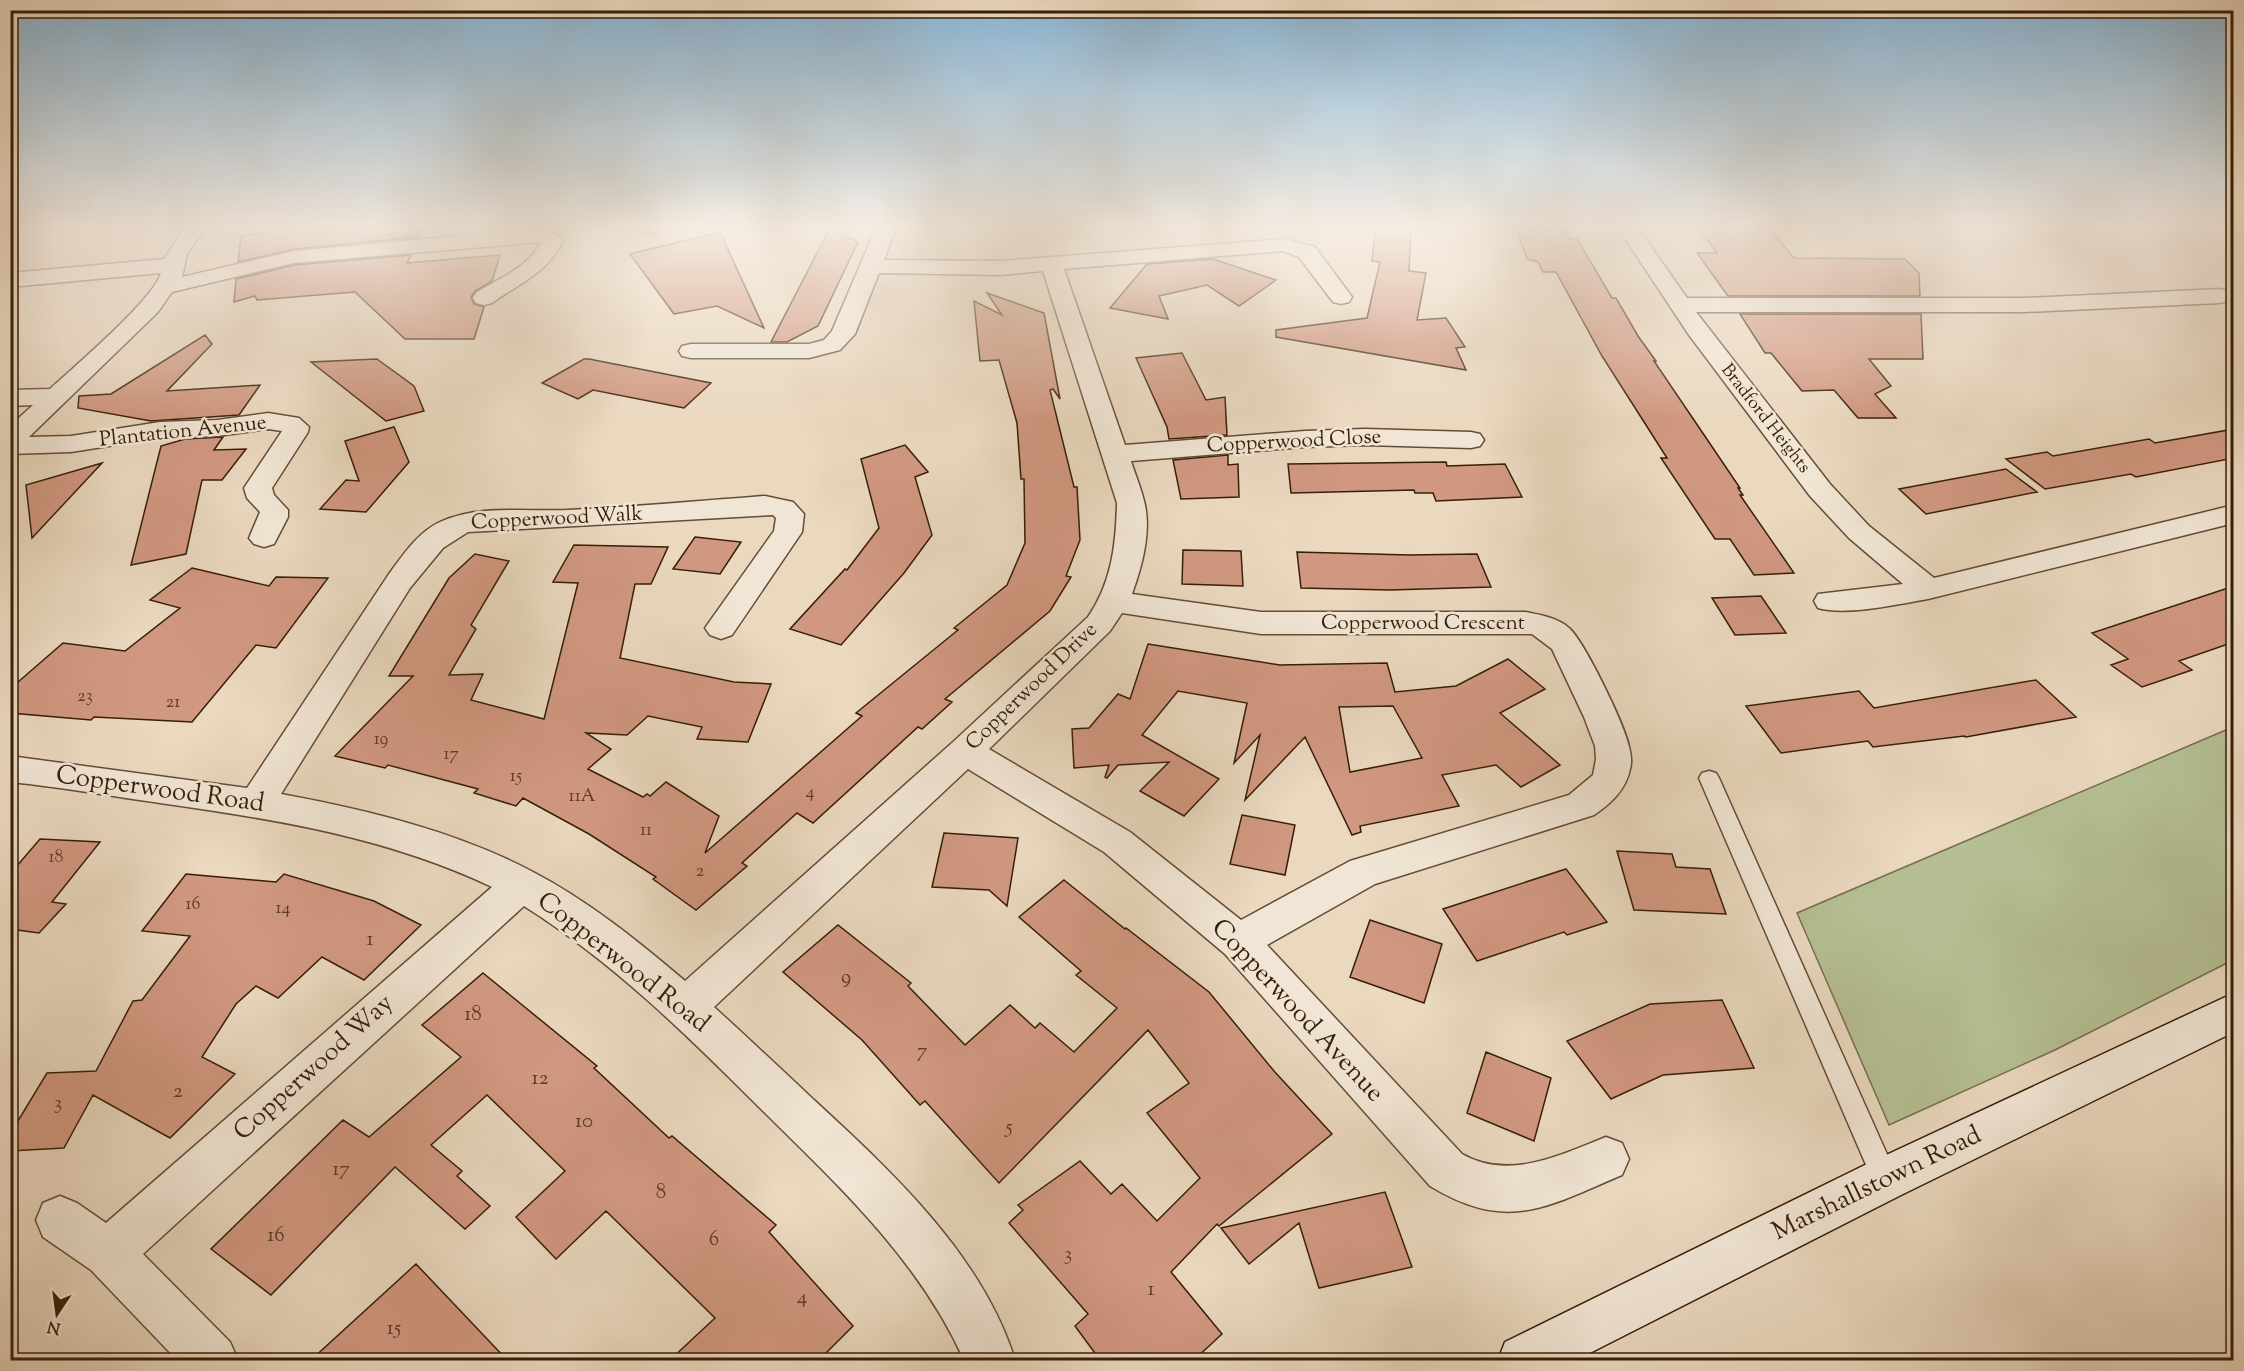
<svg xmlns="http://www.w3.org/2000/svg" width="2244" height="1371" font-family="'Sorts Mill Goudy',serif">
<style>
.green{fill:#b5bf93;stroke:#766e4e;stroke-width:1.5}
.building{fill:#d19881;stroke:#371e08;stroke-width:1.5;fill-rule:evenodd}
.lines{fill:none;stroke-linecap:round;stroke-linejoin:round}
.service-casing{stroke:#644c36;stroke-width:3}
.minor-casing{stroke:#644c36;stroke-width:3}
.secondary-casing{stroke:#371e08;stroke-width:3}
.service{fill:#f1e6d5;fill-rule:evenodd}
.minor{fill:#f1e6d5;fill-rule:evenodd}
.secondary{fill:#f1e6d5;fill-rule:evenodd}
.labels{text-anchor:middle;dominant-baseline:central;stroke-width:5;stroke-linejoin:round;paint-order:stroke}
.far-street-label{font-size:18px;fill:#371e08;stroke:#f1e6d5}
.number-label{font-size:18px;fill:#5e3c26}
.street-label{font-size:21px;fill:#371e08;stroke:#f1e6d5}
.near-number-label{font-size:21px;fill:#5e3c26}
.near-street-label{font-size:26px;fill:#371e08;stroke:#f1e6d5}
</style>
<rect width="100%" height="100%" fill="#ead8bf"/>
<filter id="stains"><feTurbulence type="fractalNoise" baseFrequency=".00333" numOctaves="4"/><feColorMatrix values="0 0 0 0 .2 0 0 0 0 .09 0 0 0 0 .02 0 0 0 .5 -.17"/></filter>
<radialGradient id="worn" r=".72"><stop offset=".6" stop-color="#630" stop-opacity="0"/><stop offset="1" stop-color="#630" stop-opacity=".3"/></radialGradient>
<!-- green -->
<path class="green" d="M 2233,727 L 2233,960 L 2055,1050 L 1889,1125 L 1797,913 Z"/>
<!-- building -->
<path class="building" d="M 292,228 L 424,228 L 419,237 L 294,249 L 238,262 L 241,236 Z
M 830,228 L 858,242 L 818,326 L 787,342 L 771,342 Z
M 1375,228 L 1411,228 L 1409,271 L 1426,273 L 1417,320 L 1446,318 L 1465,347 L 1456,348 L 1466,370 L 1276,337 L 1276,330 L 1367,318 L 1380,262 L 1372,261 Z
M 1516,228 L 1562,228 L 1570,239 L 1577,239 L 1612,298 L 1616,298 L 1638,336 L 1656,361 L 1654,361 L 1740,488 L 1738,488 L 1743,495 L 1740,495 L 1794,573 L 1754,575 L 1730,539 L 1715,539 L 1661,458 L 1667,458 L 1602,356 L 1556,272 L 1543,272 L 1538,262 L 1527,259 Z
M 1699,228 L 1769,228 L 1794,258 L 1905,259 L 1919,273 L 1920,296 L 1728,296 L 1697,253 L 1717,253 Z
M 720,232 L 764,328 L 717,306 L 674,314 L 630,254 Z
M 411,255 L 407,263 L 500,255 L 492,281 L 475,291 L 471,297 L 474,304 L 484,307 L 474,339 L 405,339 L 355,292 L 257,300 L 255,296 L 234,302 L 236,279 L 294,265 Z
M 1213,259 L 1276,280 L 1239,306 L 1207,285 L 1159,296 L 1168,319 L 1110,308 L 1147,264 Z
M 987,293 L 1044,313 L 1060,399 L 1053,389 L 1050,390 L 1074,487 L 1077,487 L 1080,540 L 1066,576 L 1071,577 L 1050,611 L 945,699 L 952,702 L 922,729 L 918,727 L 813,823 L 797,813 L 742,863 L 747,866 L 696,910 L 653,879 L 656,877 L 589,834 L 523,798 L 516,806 L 474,793 L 478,789 L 388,765 L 385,768 L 335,756 L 413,676 L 389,676 L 449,578 L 475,554 L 509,561 L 471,625 L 476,629 L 449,675 L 483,674 L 471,700 L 544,719 L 578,583 L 553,582 L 574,545 L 668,547 L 651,584 L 635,584 L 620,658 L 734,682 L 771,684 L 748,742 L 697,739 L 702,727 L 648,716 L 627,735 L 586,733 L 611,749 L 588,769 L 643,797 L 647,794 L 650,796 L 666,782 L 719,816 L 705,853 L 862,716 L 856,713 L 958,630 L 954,628 L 1007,585 L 1025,543 L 1024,479 L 1021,479 L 1017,423 L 999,360 L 980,361 L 974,301 L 1002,315 Z
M 1740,314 L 1921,314 L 1923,359 L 1869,359 L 1891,386 L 1875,394 L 1896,418 L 1858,418 L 1834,390 L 1802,391 L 1771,353 L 1765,353 Z
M 205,335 L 212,344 L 167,391 L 260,385 L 239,415 L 151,421 L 78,408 L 79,396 L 111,394 Z
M 1182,353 L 1206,400 L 1225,397 L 1227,435 L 1169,439 L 1167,427 L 1136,358 Z
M 377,359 L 414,386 L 424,411 L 386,421 L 311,362 Z
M 584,359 L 589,359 L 711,383 L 684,408 L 593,390 L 578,399 L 542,383 Z
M 394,427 L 409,462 L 366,512 L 320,509 L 346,480 L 359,481 L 345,441 Z
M 2234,429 L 2234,458 L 2136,477 L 2131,474 L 2045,489 L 2006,459 L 2047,452 L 2053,456 L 2149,439 L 2155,443 Z
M 223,437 L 214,450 L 246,449 L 222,480 L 202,480 L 186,554 L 131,565 L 161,446 L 185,439 Z
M 905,445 L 928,472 L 915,477 L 932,535 L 904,573 L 841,645 L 790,629 L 845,569 L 847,570 L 879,528 L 861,459 Z
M 1228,455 L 1228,465 L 1238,464 L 1239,497 L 1181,499 L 1173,460 Z
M 1446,462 L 1447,466 L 1505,464 L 1522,497 L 1436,501 L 1433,493 L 1415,493 L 1414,490 L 1291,493 L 1288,464 Z
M 102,463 L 32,538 L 26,485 Z
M 2006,469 L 2037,492 L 1926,514 L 1899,489 Z
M 695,537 L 741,542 L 720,574 L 673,569 Z
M 1183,550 L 1241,551 L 1243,586 L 1182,584 Z
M 1297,552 L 1409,555 L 1477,554 L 1491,587 L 1390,590 L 1301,588 Z
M 192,568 L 269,586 L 276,577 L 328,578 L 276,648 L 256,645 L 192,722 L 94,717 L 91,720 L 10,713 L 10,689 L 63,643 L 125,651 L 180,608 L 150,600 Z
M 2234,586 L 2234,642 L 2179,661 L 2192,670 L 2142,687 L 2111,665 L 2128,659 L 2092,633 Z
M 1761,596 L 1786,633 L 1735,635 L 1712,598 Z
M 1148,644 L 1280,665 L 1387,663 L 1395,692 L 1456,686 L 1508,659 L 1545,689 L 1500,713 L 1560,765 L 1521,787 L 1496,765 L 1442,775 L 1459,806 L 1360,826 L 1361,832 L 1352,835 L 1305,737 L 1245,800 L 1260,735 L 1234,763 L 1247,703 L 1178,691 L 1142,735 L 1219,779 L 1184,816 L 1140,791 L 1169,762 L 1118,765 L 1107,778 L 1105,777 L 1109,765 L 1074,768 L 1072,729 L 1089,728 L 1118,694 L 1130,699 ZM 1393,706 L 1422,758 L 1350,772 L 1339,707 Z
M 2036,680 L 2076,717 L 1966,737 L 1964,736 L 1873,747 L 1868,741 L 1781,753 L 1746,706 L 1859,691 L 1874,708 Z
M 1242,815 L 1295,825 L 1285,875 L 1230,864 Z
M 944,833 L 1018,838 L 1007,906 L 989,890 L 932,887 Z
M 40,839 L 100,842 L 52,902 L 66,904 L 39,933 L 10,929 L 10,874 Z
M 1617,851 L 1672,854 L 1676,867 L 1710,869 L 1726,914 L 1634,910 Z
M 1566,869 L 1607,922 L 1567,935 L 1564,932 L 1477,961 L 1443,909 Z
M 186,874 L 276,882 L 284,874 L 374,901 L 421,925 L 364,980 L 322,957 L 278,998 L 256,986 L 236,1004 L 202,1057 L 235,1074 L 170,1138 L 93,1095 L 64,1148 L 10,1151 L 10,1134 L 47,1073 L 96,1071 L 133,1001 L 142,1000 L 190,936 L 142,931 Z
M 1064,880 L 1125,929 L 1126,928 L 1209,992 L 1274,1071 L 1332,1134 L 1219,1226 L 1217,1224 L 1171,1272 L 1222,1334 L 1194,1360 L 1100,1360 L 1075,1326 L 1088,1314 L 1009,1223 L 1023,1210 L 1018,1205 L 1080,1161 L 1111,1194 L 1122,1184 L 1157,1221 L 1200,1178 L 1147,1113 L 1189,1083 L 1148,1030 L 999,1183 L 925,1101 L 920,1105 L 862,1040 L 783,972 L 838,925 L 911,983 L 908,986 L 965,1045 L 1010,1005 L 1035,1028 L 1040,1023 L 1074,1052 L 1117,1008 L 1076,975 L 1081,971 L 1019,917 Z
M 1370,920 L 1442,944 L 1424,1003 L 1350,977 Z
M 483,973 L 597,1066 L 594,1068 L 669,1138 L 672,1136 L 776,1225 L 769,1232 L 853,1326 L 819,1360 L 670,1360 L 715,1318 L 606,1211 L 556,1259 L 516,1217 L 565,1171 L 487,1095 L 431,1145 L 462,1171 L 457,1176 L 490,1206 L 465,1229 L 395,1167 L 271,1295 L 211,1249 L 343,1120 L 369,1137 L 461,1057 L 422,1025 Z
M 1722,1000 L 1754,1068 L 1663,1075 L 1611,1099 L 1567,1041 L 1650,1004 Z
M 1486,1052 L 1551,1078 L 1534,1141 L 1467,1113 Z
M 1385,1192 L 1412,1267 L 1319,1288 L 1299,1223 L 1249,1264 L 1221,1228 Z
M 416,1264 L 507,1360 L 311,1360 Z"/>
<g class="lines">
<!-- service casing -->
<g class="service-casing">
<path id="service" d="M 1709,771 L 1716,773 L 1719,778 L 1894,1170 L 1898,1179 L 1894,1188 L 1885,1191 L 1876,1188 L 1699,778 L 1702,773 Z"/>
</g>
<!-- minor casing -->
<g class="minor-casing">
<path id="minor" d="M 185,228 L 205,228 L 187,254 L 182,277 L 294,251 L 524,230 L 552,232 L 563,240 C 550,272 518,284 492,303 L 484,305 L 476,303 L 473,298 L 476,293 C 497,279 530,267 541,242 L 294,263 L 172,292 L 158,312 L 29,437 L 71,436 L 160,422 L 217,420 L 268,413 L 299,418 L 309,427 L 308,432 L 272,488 L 274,495 L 288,510 L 288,517 L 274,544 L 264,547 L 254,544 L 249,538 L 260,512 L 247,498 L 244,488 L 282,431 L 268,429 L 217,436 L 160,438 L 71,452 L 10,454 L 10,426 L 33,405 L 10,406 L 10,390 L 50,389 C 74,367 154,299 161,273 L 10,287 L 10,273 L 164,259 Z
M 638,228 L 660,228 L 657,232 L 650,234 L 641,232 Z
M 876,228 L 896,228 L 884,260 L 1001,261 L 1284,239 L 1315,247 L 1352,297 L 1349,302 L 1341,304 L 1333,302 L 1299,257 L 1283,251 L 1064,269 L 1125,445 L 1305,431 L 1365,429 L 1471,432 L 1480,434 L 1484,440 L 1480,446 L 1471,448 L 1365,445 L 1305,447 L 1131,461 C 1135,474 1141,488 1144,501 C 1152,531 1142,566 1132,594 L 1261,612 L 1526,612 C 1541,615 1558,618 1569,628 C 1584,641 1625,725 1629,747 C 1631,754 1632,762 1630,769 C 1626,790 1610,804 1594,815 L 1375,884 L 1267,945 L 1462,1154 C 1509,1181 1560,1155 1606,1137 L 1622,1143 L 1629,1159 L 1622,1175 C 1546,1207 1508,1233 1430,1186 L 1225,954 L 1104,852 L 968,769 L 714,1007 C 748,1038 781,1069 814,1100 C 893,1173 982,1255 1015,1360 L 964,1360 C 919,1260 839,1186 762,1110 C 688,1036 613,962 524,906 L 143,1254 L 230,1342 L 238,1360 L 177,1360 L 91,1270 L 43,1237 L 36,1220 L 43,1203 L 60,1196 L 77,1203 L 106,1223 L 492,887 C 387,837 274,819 160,803 C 110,796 61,787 10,782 L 10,756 L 247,788 L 389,574 C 403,555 418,532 440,522 C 478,504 527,512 568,510 C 634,507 699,501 765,496 L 793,502 L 804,514 L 802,532 L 732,635 L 721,639 L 710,635 L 705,628 L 774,531 L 776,518 L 773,515 L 468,532 L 443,548 L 410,588 L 281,794 C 367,810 456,831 533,872 C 587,900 638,941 685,981 L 953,742 L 1088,617 C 1112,582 1116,544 1117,503 L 1043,271 L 1001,275 L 879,273 L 855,334 L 840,350 L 809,358 L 691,358 L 682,356 L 679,351 L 682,346 L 691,344 L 809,344 L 824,340 L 832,331 ZM 1122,613 L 1261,634 L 1532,634 L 1552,649 L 1584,717 L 1595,746 L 1596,759 L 1593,775 L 1569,795 L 1350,861 L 1241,920 L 1130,832 L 989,749 L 1110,631 Z
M 1618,228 L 1638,228 L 1687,298 L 2024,298 L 2220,289 L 2228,291 L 2231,296 L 2228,301 L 2220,303 L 2024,312 L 1696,312 L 1830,484 L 1869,526 L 1934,578 L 2234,505 L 2234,523 L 1928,599 C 1899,604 1846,616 1818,608 L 1814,601 L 1818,594 L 1903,584 L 1849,538 L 1810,496 L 1689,335 Z"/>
</g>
<!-- secondary casing -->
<g class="secondary-casing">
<path id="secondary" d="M 2234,993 L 2234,1032 L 1901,1195 L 1576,1360 L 1498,1360 L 1505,1342 L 1869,1163 Z"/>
</g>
<!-- service -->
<use href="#service" class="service"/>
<!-- minor -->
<use href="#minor" class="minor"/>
<!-- secondary -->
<use href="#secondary" class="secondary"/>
</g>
<!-- sky -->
<linearGradient id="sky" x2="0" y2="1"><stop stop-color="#89b6d6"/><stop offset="0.54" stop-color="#f6ede2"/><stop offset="1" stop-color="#f6ede2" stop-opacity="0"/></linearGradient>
<rect width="2244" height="420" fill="url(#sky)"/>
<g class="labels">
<!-- far-street labels -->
<g class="far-street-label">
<text transform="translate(1765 419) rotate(52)">Bradford Heights</text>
</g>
<!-- number labels -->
<g class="number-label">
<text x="85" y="697">23</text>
<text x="173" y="703">21</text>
<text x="381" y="740">19</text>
<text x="451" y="755">17</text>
<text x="516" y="777">15</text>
<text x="810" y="793">4</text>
<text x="582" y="797">11A</text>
<text x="646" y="831">11</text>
<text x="56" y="858">18</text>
<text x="700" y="872">2</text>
<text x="193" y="905">16</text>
<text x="283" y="909">14</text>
</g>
<!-- street labels -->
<g class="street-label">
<text transform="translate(183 432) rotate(-6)">Plantation Avenue</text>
<text transform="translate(1294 442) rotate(-3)">Copperwood Close</text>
<text transform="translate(557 519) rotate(-3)">Copperwood Walk</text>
<text x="1423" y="624">Copperwood Crescent</text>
<text transform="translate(1032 687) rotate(-44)">Copperwood Drive</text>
</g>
<!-- near-number labels -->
<g class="near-number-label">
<text x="370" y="940">1</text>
<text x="846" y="978">9</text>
<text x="473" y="1015">18</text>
<text x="922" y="1052">7</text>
<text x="540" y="1079">12</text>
<text x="178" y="1092">2</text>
<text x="58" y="1104">3</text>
<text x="584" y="1122">10</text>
<text x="1009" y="1128">5</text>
<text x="341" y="1170">17</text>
<text x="661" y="1193">8</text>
<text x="276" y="1236">16</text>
<text x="714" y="1240">6</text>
<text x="1068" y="1255">3</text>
<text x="1151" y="1290">1</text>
<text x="802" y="1298">4</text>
<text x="394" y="1329">15</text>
</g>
<!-- near-street labels -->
<g class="near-street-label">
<text transform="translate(160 790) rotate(8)">Copperwood Road</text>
<text transform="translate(623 963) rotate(38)">Copperwood Road</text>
<text transform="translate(1297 1011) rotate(47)">Copperwood Avenue</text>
<text transform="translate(314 1068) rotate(-42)">Copperwood Way</text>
<text transform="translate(1877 1184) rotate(-26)">Marshallstown Road</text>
</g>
</g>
<!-- margin -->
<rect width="2244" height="1371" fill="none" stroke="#ead8bf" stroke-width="36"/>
<rect x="12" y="12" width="2220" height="1347" fill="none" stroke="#371e08" stroke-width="3"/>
<rect x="18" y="18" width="2208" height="1335" fill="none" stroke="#371e08" stroke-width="1.5"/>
<!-- north arrow -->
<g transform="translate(57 1314) rotate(193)" stroke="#f1e6d5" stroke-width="4.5" paint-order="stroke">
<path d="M0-4.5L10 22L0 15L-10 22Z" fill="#371e08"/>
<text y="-9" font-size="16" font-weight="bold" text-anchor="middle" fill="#371e08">N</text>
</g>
<rect width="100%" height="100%" filter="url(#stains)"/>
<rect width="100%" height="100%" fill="url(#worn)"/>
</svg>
